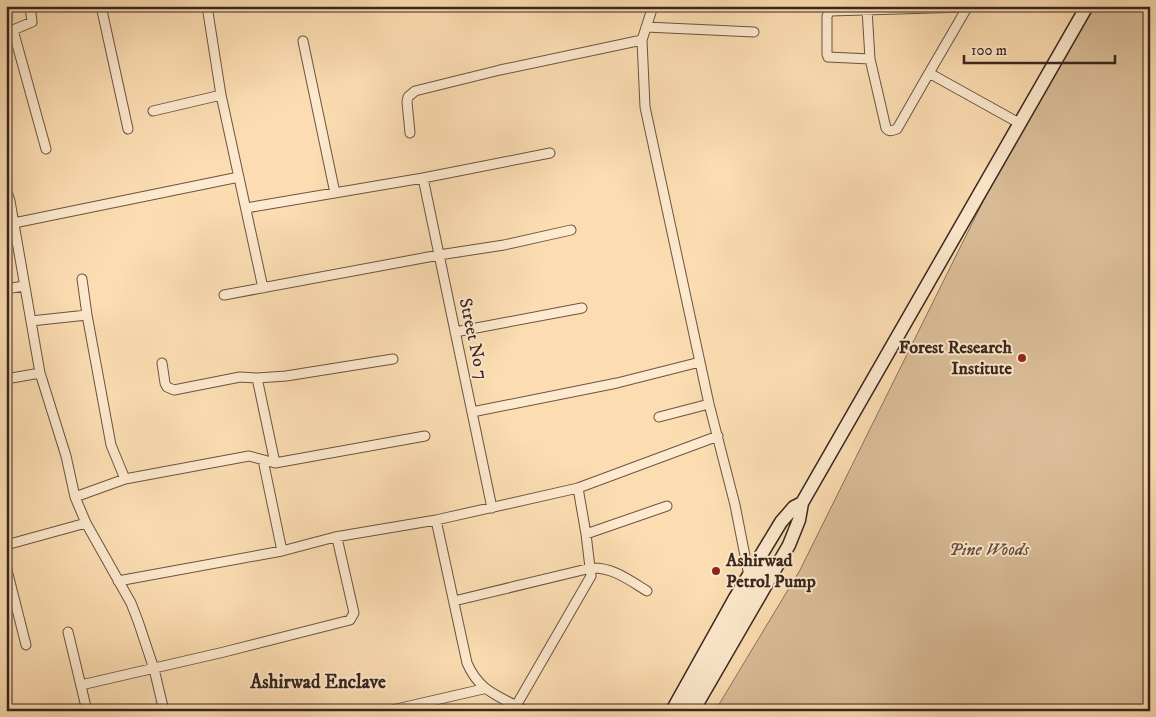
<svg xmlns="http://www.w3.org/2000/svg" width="1156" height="717" font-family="'IM FELL DW Pica',serif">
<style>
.green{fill:#dbbe99;stroke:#8a725c}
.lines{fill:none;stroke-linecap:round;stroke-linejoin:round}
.street-casing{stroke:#6a5443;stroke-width:11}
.secondary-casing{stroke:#39261e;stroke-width:15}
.street{stroke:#fde9cd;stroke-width:9}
.secondary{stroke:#fde9cd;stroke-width:12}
.poi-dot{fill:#8f2418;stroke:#fde9cd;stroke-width:2}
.labels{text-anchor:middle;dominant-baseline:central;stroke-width:4;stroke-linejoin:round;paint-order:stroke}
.street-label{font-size:18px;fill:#39261e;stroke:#fde9cd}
.poi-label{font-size:18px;font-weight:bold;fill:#39261e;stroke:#fde9cd;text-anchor:end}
.park-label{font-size:18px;font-style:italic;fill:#624c3d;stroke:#fde9cd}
.neighbourhood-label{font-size:19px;font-weight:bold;fill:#39261e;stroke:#fde9cd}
</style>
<rect width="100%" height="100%" fill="#fcddb2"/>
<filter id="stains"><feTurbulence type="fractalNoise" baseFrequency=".004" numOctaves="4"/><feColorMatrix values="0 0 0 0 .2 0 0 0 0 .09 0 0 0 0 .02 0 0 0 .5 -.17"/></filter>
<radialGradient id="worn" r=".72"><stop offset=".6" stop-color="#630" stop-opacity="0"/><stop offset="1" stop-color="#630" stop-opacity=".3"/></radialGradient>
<!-- green -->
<path class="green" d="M 1080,6 L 1150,6 L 1150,711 L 715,711 L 800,570 Z"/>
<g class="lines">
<!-- street casing -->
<g class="street-casing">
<path id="street" d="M 30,6 L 32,22 L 13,30 L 46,149
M 101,6 L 128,129
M 207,6 L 221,95 L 263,288
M 653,6 L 642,40 L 645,107 L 709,404 L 735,505 L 749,576
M 968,6 L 929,73 L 1019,123
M 867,9 L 870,59 L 886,128 C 889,132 892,131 897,129 L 929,73
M 646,27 L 754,32
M 303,41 L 335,193
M 870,59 L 828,57 L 827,54 L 827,16 L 830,11 L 967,7
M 153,111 L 221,95
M 410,133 L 407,102 L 408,97 L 415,91 L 500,70 L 642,40
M 423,178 L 492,508
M 6,189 L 10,201 L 40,373 L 66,456 L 75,497 L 86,523 L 131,603 L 138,621 L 154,669 L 164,711
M 246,208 L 423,178 L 550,153
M 14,223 L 239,177
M 82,279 L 87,315
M 6,289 L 24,286
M 224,295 L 439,255 L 504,245 L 571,230
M 31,321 L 87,315 L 111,445 L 125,479
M 455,332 L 582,308
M 162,363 L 165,383 L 167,387 L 174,390 L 240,377 L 257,378 L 286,376 L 393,359
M 257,378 L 275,463
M 6,379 L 40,373
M 472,412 L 617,383 L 700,362
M 659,417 L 709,404
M 263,460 L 282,551
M 75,497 L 125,479 L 249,456 L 275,463 L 425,436
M 436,520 L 467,663 C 480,693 499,695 525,711
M 586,534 L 667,506
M 6,545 L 86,523
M 6,566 L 26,645
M 118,581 L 282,551 L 335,537 L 436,520 L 578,488 L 718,436
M 454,601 L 591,568 C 613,567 629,580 647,591
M 68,632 L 87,711
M 81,685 L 224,652 L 350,620 L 354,613 L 337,538
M 388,711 L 483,689
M 513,711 L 591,576 L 586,534 L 578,488"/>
</g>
<!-- secondary casing -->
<g class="secondary-casing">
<path id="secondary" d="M 672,711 L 735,598 L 781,522 L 794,507 L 802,503
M 682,711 L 765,566
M 693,711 L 789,545 L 799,520 L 802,503 L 1087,6"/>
</g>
<!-- street -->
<use href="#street" class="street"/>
<!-- secondary -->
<use href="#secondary" class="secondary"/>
</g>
<!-- markers -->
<g class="poi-dot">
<circle cx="1022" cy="358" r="5"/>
<circle cx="716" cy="571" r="5"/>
</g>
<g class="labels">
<!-- street labels -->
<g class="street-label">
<text transform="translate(473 339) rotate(78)">Street No 7</text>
</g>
<!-- poi labels -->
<g class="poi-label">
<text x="1012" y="348">Forest Research<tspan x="1012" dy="21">Institute</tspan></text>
<text x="726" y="561" text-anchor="start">Ashirwad<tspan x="726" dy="21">Petrol Pump</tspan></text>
</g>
<!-- park labels -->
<g class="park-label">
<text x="989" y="550">Pine Woods</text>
</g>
<!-- neighbourhood labels -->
<g class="neighbourhood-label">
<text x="318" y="682">Ashirwad Enclave</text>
</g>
</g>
<!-- margin -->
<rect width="1156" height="717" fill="none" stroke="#fcddb2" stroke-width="25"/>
<rect x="8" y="8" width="1141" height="702" fill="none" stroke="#39261e" stroke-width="2.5"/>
<rect x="12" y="12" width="1131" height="692" fill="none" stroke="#39261e"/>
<!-- scale -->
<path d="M964 55v8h151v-8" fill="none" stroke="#39261e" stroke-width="2.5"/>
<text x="971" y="55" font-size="15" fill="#39261e" stroke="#fde9cd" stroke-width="4" paint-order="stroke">100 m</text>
<rect width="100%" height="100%" filter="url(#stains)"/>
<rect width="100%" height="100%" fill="url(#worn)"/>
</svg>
